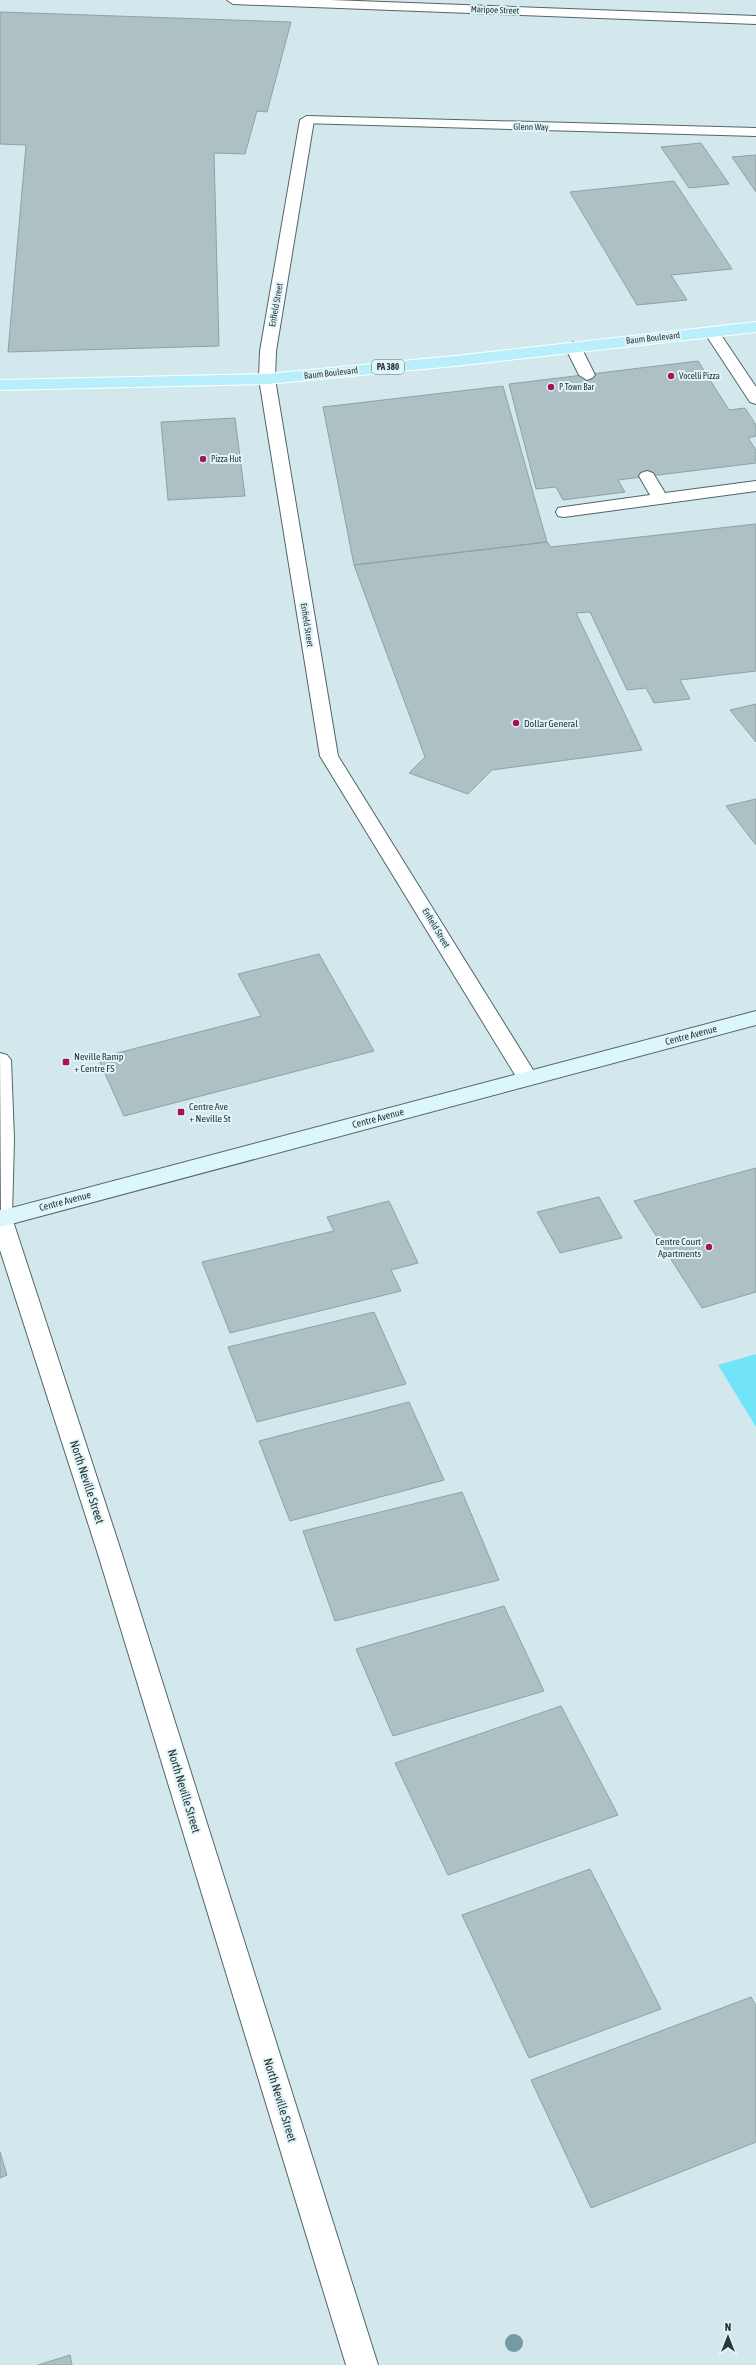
<svg xmlns="http://www.w3.org/2000/svg" width="756" height="2365" font-family="'Asap Condensed',sans-serif">
<style>
.green{fill:#72e4f8}
.building{fill:#adc1c5;stroke:#8ea2a6}
.lines{fill:none;stroke-linecap:round;stroke-linejoin:round}
.service-casing{stroke:#536568;stroke-width:2}
.minor-casing{stroke:#536568;stroke-width:2}
.tertiary-casing{stroke:#536568;stroke-width:2}
.secondary-casing{stroke:#536568;stroke-width:2}
.primary-casing{stroke:#fff;stroke-width:2}
.service{fill:#fff;fill-rule:evenodd}
.minor{fill:#fff;fill-rule:evenodd}
.tertiary{fill:#fff;fill-rule:evenodd}
.secondary{fill:#dbf7fc;fill-rule:evenodd}
.primary{fill:#b7effa;fill-rule:evenodd}
.tree{fill:#729ba2}
.poi-dot{fill:#a41557;stroke:#e0f5f9;stroke-width:1.5}
.labels{text-anchor:middle;dominant-baseline:central;stroke-width:4;stroke-linejoin:round;paint-order:stroke}
.far-street-label{font-size:9px;fill:#2d3637;stroke:#e0f5f9}
.shield{fill:#e0f5f9;stroke:#636f71;stroke-width:1}
.shield-label{font-size:9px;font-weight:bold;fill:#2d3637}
.far-poi-label{font-size:9px;fill:#2d3637;stroke:#e0f5f9;text-anchor:start}
.poi-label{font-size:10px;fill:#2d3637;stroke:#e0f5f9;text-anchor:start}
.street-label{font-size:10px;fill:#2d3637;stroke:#e0f5f9}
.near-street-label{font-size:12px;fill:#2d3637;stroke:#e0f5f9}
</style>
<rect width="100%" height="100%" fill="#d3e8ec"/>
<!-- green -->
<path class="green" d="M 756,1354 L 756,1427 L 718,1365 Z"/>
<!-- building -->
<path class="building" d="M 0,12 L 291,22 L 267,112 L 257,111 L 245,154 L 214,153 L 219,346 L 8,352 L 26,145 L 0,144 Z
M 701,143 L 729,184 L 689,188 L 661,147 Z
M 756,155 L 756,192 L 732,157 Z
M 674,181 L 732,269 L 671,275 L 687,300 L 637,305 L 570,192 Z
M 698,361 L 729,410 L 745,408 L 756,425 L 756,436 L 748,438 L 756,450 L 756,463 L 618,480 L 625,492 L 563,500 L 556,487 L 536,489 L 509,384 Z
M 503,386 L 547,542 L 354,565 L 323,407 Z
M 235,418 L 245,496 L 168,500 L 161,422 Z
M 756,524 L 756,671 L 680,680 L 690,699 L 654,703 L 646,688 L 627,690 L 590,612 L 576,613 L 642,750 L 492,770 L 468,794 L 409,773 L 425,757 L 354,565 L 547,542 L 551,547 Z
M 756,704 L 756,742 L 730,710 Z
M 756,799 L 756,845 L 726,806 Z
M 319,954 L 374,1051 L 124,1116 L 98,1058 L 261,1016 L 238,974 Z
M 756,1168 L 756,1292 L 702,1308 L 634,1201 Z
M 599,1197 L 622,1238 L 560,1253 L 537,1212 Z
M 389,1201 L 418,1263 L 391,1270 L 401,1291 L 230,1333 L 202,1262 L 334,1231 L 327,1217 Z
M 374,1312 L 406,1384 L 257,1422 L 228,1347 Z
M 409,1402 L 444,1480 L 290,1521 L 259,1441 Z
M 462,1492 L 499,1580 L 335,1621 L 303,1531 Z
M 504,1606 L 544,1691 L 393,1736 L 356,1649 Z
M 561,1706 L 618,1815 L 448,1875 L 395,1763 Z
M 590,1869 L 661,2009 L 529,2058 L 462,1915 Z
M 751,1997 L 756,2006 L 756,2142 L 591,2208 L 531,2080 Z
M 0,2152 L 7,2175 L 0,2178 Z
M 70,2355 L 72,2365 L 38,2365 Z"/>
<g class="lines">
<!-- service casing -->
<g class="service-casing">
<path id="service" d="M 307,116 L 756,128 L 756,136 L 302,123 L 300,120 Z
M 712,327 L 717,329 L 756,387 L 756,404 L 750,402 L 704,332 Z
M 573,342 L 581,347 L 595,375 L 592,378 L 587,380 L 579,375 L 565,347 Z
M 647,471 L 653,473 L 665,493 L 756,481 L 756,491 L 564,517 L 558,516 L 556,512 L 558,508 L 564,507 L 650,495 L 639,476 L 641,473 Z
M 0,1053 L 7,1055 L 11,1060 L 14,1139 L 12,1218 L 9,1224 L 1,1226 Z"/>
</g>
<!-- minor casing -->
<g class="minor-casing">
<path id="minor" d="M 227,0 L 331,0 L 756,16 L 756,24 L 233,4 Z
M 307,116 L 314,120 L 276,351 L 275,379 L 338,756 L 538,1078 L 534,1083 L 527,1085 L 520,1083 L 320,756 L 259,379 L 260,351 L 300,120 Z"/>
</g>
<!-- tertiary casing -->
<g class="tertiary-casing">
<path id="tertiary" d="M 0,1210 L 9,1212 L 12,1218 L 121,1551 L 378,2365 L 346,2365 L 97,1551 L 0,1250 Z"/>
</g>
<!-- secondary casing -->
<g class="secondary-casing">
<path id="secondary" d="M 756,1011 L 756,1025 L 0,1227 L 0,1211 Z"/>
</g>
<!-- primary casing -->
<g class="primary-casing">
<path id="primary" d="M 756,322 L 756,332 L 455,366 L 267,384 L 0,390 L 0,380 L 267,374 L 455,356 Z"/>
</g>
<!-- service -->
<use href="#service" class="service"/>
<!-- minor -->
<use href="#minor" class="minor"/>
<!-- tertiary -->
<use href="#tertiary" class="tertiary"/>
<!-- secondary -->
<use href="#secondary" class="secondary"/>
<!-- primary -->
<use href="#primary" class="primary"/>
</g>
<!-- trees -->
<circle class="tree" cx="514" cy="2343" r="9"/>
<!-- markers -->
<g class="poi-dot">
<circle cx="671" cy="376" r="4"/>
<circle cx="551" cy="387" r="4"/>
<circle cx="203" cy="459" r="4"/>
<circle cx="516" cy="723" r="4"/>
<rect x="62" y="1058" width="8" height="8" rx="2"/>
<rect x="177" y="1108" width="8" height="8" rx="2"/>
<circle cx="709" cy="1247" r="4"/>
</g>
<g class="labels">
<!-- far-street labels -->
<g class="far-street-label">
<text transform="translate(495 10) rotate(2)">Maripoe Street</text>
<text transform="translate(531 127) rotate(1)">Glenn Way</text>
<text transform="translate(276 305) rotate(-80)">Enfield Street</text>
<text transform="translate(653 338) rotate(-6)">Baum Boulevard</text>
<text transform="translate(331 373) rotate(-6)">Baum Boulevard</text>
<text transform="translate(307 625) rotate(81)">Enfield Street</text>
<text transform="translate(436 928) rotate(59)">Enfield Street</text>
</g>
<!-- shield labels -->
<rect class="shield" x="372" y="360" width="32" height="14" rx="3"/>
<g class="shield-label">
<text x="388" y="367">PA 380</text>
</g>
<!-- far-poi labels -->
<g class="far-poi-label">
<text x="679" y="376">Vocelli Pizza</text>
<text x="559" y="387">P Town Bar</text>
<text x="211" y="459">Pizza Hut</text>
</g>
<!-- poi labels -->
<g class="poi-label">
<text x="524" y="723">Dollar General</text>
<text x="74" y="1056">Neville Ramp<tspan x="74" dy="12">+ Centre FS</tspan></text>
<text x="189" y="1106">Centre Ave<tspan x="189" dy="12">+ Neville St</tspan></text>
<text x="701" y="1241" text-anchor="end">Centre Court<tspan x="701" dy="12">Apartments</tspan></text>
</g>
<!-- street labels -->
<g class="street-label">
<text transform="translate(691 1035) rotate(-15)">Centre Avenue</text>
<text transform="translate(378 1118) rotate(-15)">Centre Avenue</text>
<text transform="translate(65 1201) rotate(-15)">Centre Avenue</text>
</g>
<!-- near-street labels -->
<g class="near-street-label">
<text transform="translate(87 1482) rotate(72)">North Neville Street</text>
<text transform="translate(184 1791) rotate(73)">North Neville Street</text>
<text transform="translate(280 2100) rotate(73)">North Neville Street</text>
</g>
</g>
<!-- north arrow -->
<g transform="translate(728 2337)" stroke="#e0f5f9" stroke-width="3" paint-order="stroke">
<path d="M0-3L7 15L0 10L-7 15Z" fill="#2d3637"/>
<text y="-6" font-size="11" font-weight="bold" text-anchor="middle" fill="#2d3637">N</text>
</g>
</svg>
